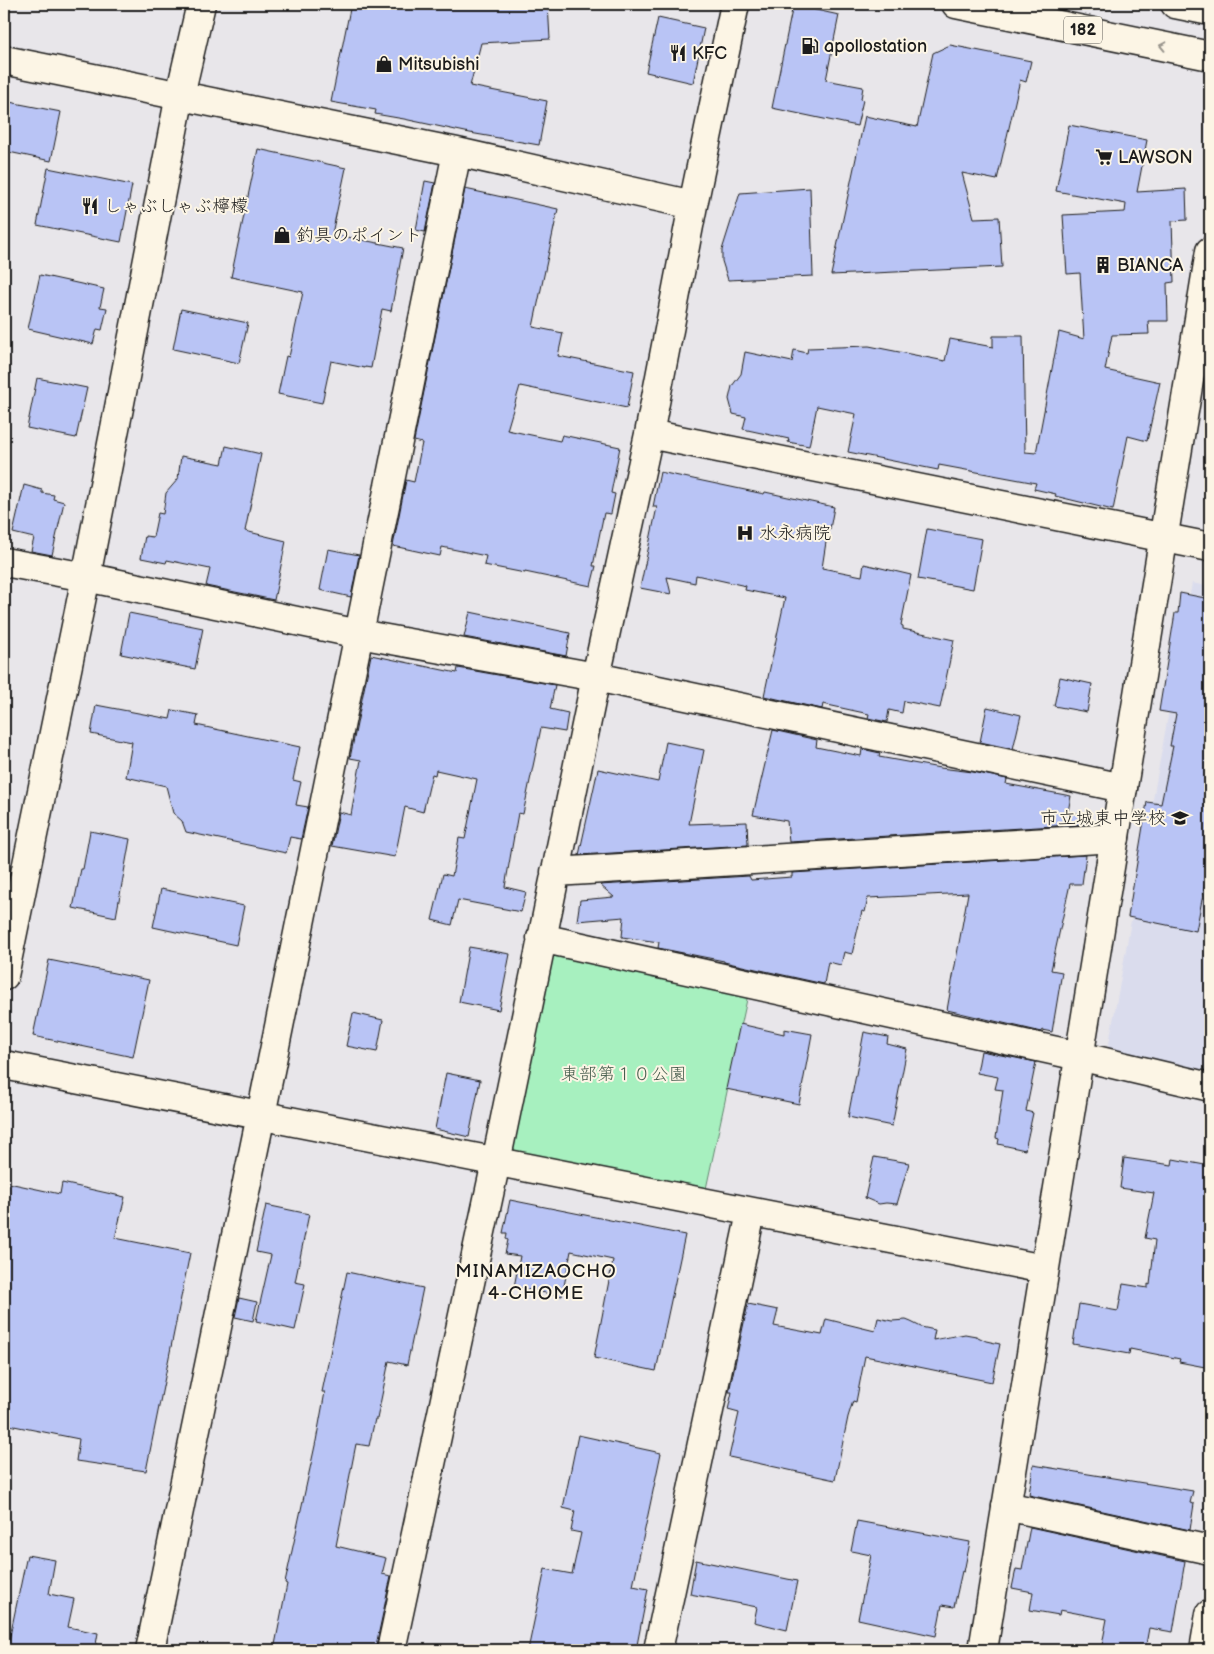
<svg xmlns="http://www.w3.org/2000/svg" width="1214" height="1654" font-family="'Balsamiq Sans','Klee One',sans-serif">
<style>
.built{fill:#dadced}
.green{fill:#a7f0bf;stroke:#62866e}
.building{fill:#b9c4f5;stroke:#1c1c1c}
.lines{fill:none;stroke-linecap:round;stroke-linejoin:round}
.street-casing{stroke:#1c1c1c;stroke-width:31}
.secondary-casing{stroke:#1c1c1c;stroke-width:31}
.highway-casing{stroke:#1c1c1c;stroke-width:31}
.street{stroke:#fcf5e5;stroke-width:28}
.secondary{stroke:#fcf5e5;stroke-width:28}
.highway{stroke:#fcf5e5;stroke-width:28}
.oneway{stroke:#97938b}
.labels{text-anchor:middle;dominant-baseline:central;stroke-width:4;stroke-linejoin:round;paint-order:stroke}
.shield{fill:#fcf5e5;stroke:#5f5d58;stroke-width:1}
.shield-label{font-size:16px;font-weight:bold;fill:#1c1c1c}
.poi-label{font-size:18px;fill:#1c1c1c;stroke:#fcf5e5;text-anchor:start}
.park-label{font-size:18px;fill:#465c4d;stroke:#fcf5e5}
.neighbourhood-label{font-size:19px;letter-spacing:1px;fill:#1c1c1c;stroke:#fcf5e5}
</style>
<rect width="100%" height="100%" fill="#e8e6ea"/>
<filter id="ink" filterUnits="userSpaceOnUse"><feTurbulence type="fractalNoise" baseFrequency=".02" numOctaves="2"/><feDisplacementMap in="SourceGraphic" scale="10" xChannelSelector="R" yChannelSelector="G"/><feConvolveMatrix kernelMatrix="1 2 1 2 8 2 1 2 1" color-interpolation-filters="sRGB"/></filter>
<g filter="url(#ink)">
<!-- built -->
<path class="built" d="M 1192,583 L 1210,587 L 1210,1072 L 1108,1049 Z"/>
<!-- green -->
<path class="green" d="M 544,945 L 749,990 L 704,1198 L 501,1159 Z"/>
<!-- building -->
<path class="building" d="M 351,4 L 418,4 L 428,6 L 471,4 L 548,4 L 550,39 L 481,43 L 470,86 L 547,101 L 539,145 L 470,133 L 404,119 L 375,114 L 376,110 L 331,102 Z
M 793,5 L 839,15 L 826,80 L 863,87 L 861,99 L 863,100 L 857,126 L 772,108 Z
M 658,18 L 704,28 L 693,83 L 646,72 Z
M 950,45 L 1031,61 L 1026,82 L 1020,80 L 997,180 L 962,173 L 974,218 L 999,217 L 1002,267 L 831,275 L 865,116 L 917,127 L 933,53 Z
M 4,101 L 61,112 L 51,161 L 4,151 Z
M 1069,125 L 1147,140 L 1137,192 L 1186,189 L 1187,220 L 1172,221 L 1174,282 L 1167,283 L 1168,321 L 1148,321 L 1149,334 L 1112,335 L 1105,370 L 1160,382 L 1147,441 L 1128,436 L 1113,510 L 1055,496 L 1056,494 L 1034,489 L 1036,483 L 939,465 L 938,470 L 848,452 L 856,414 L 817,406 L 809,446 L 788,442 L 789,439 L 743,429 L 746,417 L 733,414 L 729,399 L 732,386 L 741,374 L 745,352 L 792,362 L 794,350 L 807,353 L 808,348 L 869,346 L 945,361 L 950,339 L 993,347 L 993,336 L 1023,336 L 1025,452 L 1036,453 L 1059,332 L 1084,339 L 1080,273 L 1067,274 L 1063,215 L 1125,212 L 1126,204 L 1056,191 Z
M 258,149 L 346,168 L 332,234 L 403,248 L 391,311 L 382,309 L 371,368 L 365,367 L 365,368 L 331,361 L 322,403 L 278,394 L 286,356 L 289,357 L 303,292 L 231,277 Z
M 48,168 L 132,185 L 121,242 L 37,225 Z
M 425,181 L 435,183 L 425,232 L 416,230 Z
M 810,188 L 813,276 L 728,280 L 722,261 L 722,250 L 740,193 Z
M 465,189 L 558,209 L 533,327 L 563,333 L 558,356 L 634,371 L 627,408 L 520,386 L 507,430 L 560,441 L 562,435 L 620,447 L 611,493 L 615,494 L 611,514 L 604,513 L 593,566 L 596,566 L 591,586 L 525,572 L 525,573 L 484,565 L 486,556 L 442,547 L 440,556 L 393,546 L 406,480 L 414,482 L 422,443 L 414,441 Z
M 40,275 L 104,289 L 100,307 L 107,308 L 102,330 L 97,329 L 93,344 L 28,329 Z
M 181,309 L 248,323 L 239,363 L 173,349 Z
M 37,378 L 87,388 L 76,438 L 27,428 Z
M 226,446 L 261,454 L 245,531 L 286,541 L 274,600 L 206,586 L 210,569 L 167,560 L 166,563 L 141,558 L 145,536 L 153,537 L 158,513 L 163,514 L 166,493 L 178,479 L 181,456 L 222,464 Z
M 660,472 L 764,494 L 765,492 L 834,507 L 830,529 L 828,529 L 822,568 L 862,576 L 864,564 L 911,575 L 901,625 L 903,626 L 903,629 L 954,640 L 940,708 L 904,701 L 902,713 L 889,710 L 887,722 L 868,718 L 869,714 L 823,704 L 822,709 L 764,696 L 785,598 L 745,590 L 746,586 L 696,575 L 695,583 L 667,577 L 671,594 L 640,588 L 657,507 L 653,507 Z
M 24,485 L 42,490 L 42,493 L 54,495 L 53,499 L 64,502 L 52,555 L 31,551 L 34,538 L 13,533 Z
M 927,529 L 982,539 L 973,589 L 918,579 Z
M 328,549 L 359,555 L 351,597 L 320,590 Z
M 1180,593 L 1210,599 L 1210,884 L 1205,884 L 1196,931 L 1128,917 L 1147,802 L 1161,804 L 1173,746 L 1170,746 L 1176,714 L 1159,711 L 1175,613 L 1178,613 Z
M 470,612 L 570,633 L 566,656 L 464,637 Z
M 129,613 L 203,628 L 195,669 L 121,654 Z
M 371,655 L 457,673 L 458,668 L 555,685 L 550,709 L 568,713 L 565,732 L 541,728 L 523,814 L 518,813 L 505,887 L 526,892 L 521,912 L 458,900 L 452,925 L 432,920 L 443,874 L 452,876 L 459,838 L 465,839 L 477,779 L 436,770 L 435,775 L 432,774 L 423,812 L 405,807 L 395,857 L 332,846 L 339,812 L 351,815 L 361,760 L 350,758 Z
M 1060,677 L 1092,684 L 1087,712 L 1054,706 Z
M 96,705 L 170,719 L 172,710 L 198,715 L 196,725 L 300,747 L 293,780 L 301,782 L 296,805 L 308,807 L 301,839 L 290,837 L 286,853 L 186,832 L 182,821 L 173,813 L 166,786 L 126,777 L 132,742 L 91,734 Z
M 987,707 L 1021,715 L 1013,749 L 980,742 Z
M 773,730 L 817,740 L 816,747 L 861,756 L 862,749 L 880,753 L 879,757 L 940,768 L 973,772 L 1007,779 L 1006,784 L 1071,796 L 1068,812 L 1089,815 L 1088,824 L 789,842 L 787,821 L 753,815 Z
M 666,742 L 704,750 L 689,824 L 747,822 L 748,845 L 579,855 L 598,769 L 658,782 Z
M 90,831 L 130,839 L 116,917 L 73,908 L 81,869 L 83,869 Z
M 1086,855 L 1082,884 L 1070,884 L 1051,970 L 1062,972 L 1052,1032 L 1042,1030 L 1042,1032 L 947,1010 L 968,893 L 868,898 L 865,912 L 862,911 L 852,954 L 844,952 L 841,965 L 828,962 L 824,984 L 724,962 L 724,961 L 658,948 L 659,942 L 622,937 L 624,917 L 577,921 L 580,900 L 614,897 L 600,885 L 749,876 L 751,880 L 792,877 L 792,873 Z
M 161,889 L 244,906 L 236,945 L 153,927 Z
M 469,947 L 510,954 L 499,1010 L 459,1002 Z
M 49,960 L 149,980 L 133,1057 L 33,1036 Z
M 353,1013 L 383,1020 L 377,1052 L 346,1046 Z
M 740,1024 L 784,1034 L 784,1029 L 812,1034 L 799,1104 L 726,1089 Z
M 864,1032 L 888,1037 L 887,1044 L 907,1049 L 892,1126 L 848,1117 Z
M 981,1051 L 1036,1062 L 1026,1111 L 1033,1113 L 1025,1150 L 998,1144 L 999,1139 L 996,1138 L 1003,1090 L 995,1089 L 998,1077 L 977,1073 Z
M 446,1073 L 480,1080 L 469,1137 L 435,1129 Z
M 874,1157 L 909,1163 L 897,1204 L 886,1203 L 879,1204 L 865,1198 Z
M 1124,1158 L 1172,1165 L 1173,1159 L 1210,1166 L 1210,1336 L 1205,1367 L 1179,1362 L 1180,1359 L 1130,1349 L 1129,1354 L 1073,1344 L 1079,1304 L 1118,1311 L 1123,1284 L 1148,1288 L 1148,1284 L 1150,1285 L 1155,1240 L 1145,1238 L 1154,1193 L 1120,1188 Z
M 4,1182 L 60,1194 L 62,1183 L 125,1197 L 115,1238 L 190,1253 L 146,1471 L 76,1461 L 79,1439 L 4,1424 Z
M 510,1200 L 685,1235 L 656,1371 L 594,1358 L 613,1260 L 571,1251 L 562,1296 L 514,1287 L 520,1256 L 505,1254 L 508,1240 L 506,1239 L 507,1233 L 503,1233 Z
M 266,1205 L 309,1214 L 295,1282 L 305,1284 L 295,1330 L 256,1321 L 271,1255 L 256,1252 Z
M 347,1272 L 423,1288 L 407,1365 L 389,1361 L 377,1419 L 375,1419 L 369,1446 L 356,1444 L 336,1546 L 386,1558 L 382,1574 L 391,1576 L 375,1650 L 274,1650 L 287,1584 L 285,1583 L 316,1441 L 325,1392 L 322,1392 Z
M 239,1298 L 257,1302 L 253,1321 L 235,1317 Z
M 748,1304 L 778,1310 L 774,1326 L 822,1335 L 826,1319 L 875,1331 L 878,1318 L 892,1321 L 906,1320 L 911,1322 L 921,1327 L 935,1330 L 933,1340 L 965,1334 L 976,1336 L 986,1341 L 1000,1344 L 992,1382 L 865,1356 L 856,1402 L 853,1401 L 848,1417 L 835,1480 L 729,1457 L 739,1413 L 728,1410 L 732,1392 L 729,1392 Z
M 578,1435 L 661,1453 L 633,1586 L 648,1589 L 636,1650 L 528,1650 L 545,1569 L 572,1574 L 581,1533 L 571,1531 L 575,1511 L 563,1508 Z
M 1033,1465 L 1193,1491 L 1190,1503 L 1194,1504 L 1190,1530 L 1029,1495 Z
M 857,1521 L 970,1542 L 964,1572 L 962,1571 L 954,1607 L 942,1605 L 936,1636 L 858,1619 L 871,1555 L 851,1551 Z
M 1030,1527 L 1185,1561 L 1173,1632 L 1149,1628 L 1145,1650 L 1101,1650 L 1107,1619 L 1060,1610 L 1059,1615 L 1030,1610 L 1033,1592 L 1012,1588 L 1016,1569 L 1022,1570 Z
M 27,1555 L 55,1560 L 49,1594 L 74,1599 L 68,1627 L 98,1633 L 95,1650 L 7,1650 Z
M 696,1560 L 797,1581 L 787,1630 L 754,1622 L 757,1607 L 690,1594 Z"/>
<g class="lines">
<!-- street casing -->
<g class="street-casing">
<path id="street" d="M 4,60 L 457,152 L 693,205
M 649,434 L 1210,547
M 4,562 L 86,577 L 359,634 L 596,677 L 1123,788
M 555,872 L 1115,838
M 541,938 L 1079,1056 L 1210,1087
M 4,1065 L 1044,1269
M 1006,1506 L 1210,1550
M 150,1650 L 261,1115 L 457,152
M 391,1650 L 496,1162 L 596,677 L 649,434 L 693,205 L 735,4
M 658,1650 L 751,1213
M 1204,1650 L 1210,1614"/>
</g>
<!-- secondary casing -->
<g class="secondary-casing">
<path id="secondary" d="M 4,976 L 86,577 L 180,95 L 201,4
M 983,1650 L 1210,251"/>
</g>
<!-- highway casing -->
<g class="highway-casing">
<path id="highway" d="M 956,4 L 1210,56
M 1175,4 L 1210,11"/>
</g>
<!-- street -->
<use href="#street" class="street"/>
<!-- secondary -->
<use href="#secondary" class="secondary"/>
<!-- highway -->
<use href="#highway" class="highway"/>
</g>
<!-- one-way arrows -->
<defs><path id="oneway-chevron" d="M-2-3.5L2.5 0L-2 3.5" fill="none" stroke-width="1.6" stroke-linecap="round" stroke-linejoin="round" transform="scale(1.25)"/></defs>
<use class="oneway" href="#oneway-chevron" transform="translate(1163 46) rotate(-168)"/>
</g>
<!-- icons -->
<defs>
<g id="fuel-bare" transform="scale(1.35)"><path d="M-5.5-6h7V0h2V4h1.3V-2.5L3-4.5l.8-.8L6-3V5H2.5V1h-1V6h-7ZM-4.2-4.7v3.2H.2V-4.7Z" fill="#1c1c1c" stroke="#fcf5e5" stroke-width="2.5" paint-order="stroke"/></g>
<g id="restaurant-bare" transform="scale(1.35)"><path d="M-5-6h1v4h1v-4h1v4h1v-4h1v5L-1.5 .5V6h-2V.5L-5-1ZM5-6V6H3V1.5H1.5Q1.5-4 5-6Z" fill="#1c1c1c" stroke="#fcf5e5" stroke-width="2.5" paint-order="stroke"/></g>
<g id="shop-bare" transform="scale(1.35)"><path d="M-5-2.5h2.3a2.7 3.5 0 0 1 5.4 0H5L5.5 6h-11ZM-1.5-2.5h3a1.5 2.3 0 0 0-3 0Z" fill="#1c1c1c" stroke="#fcf5e5" stroke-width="2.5" paint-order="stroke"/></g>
<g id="supermarket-bare" transform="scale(1.35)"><path d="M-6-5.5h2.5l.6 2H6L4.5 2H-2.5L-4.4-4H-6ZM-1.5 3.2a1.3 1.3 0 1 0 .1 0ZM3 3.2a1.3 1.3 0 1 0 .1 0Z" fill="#1c1c1c" stroke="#fcf5e5" stroke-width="2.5" paint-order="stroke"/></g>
<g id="building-bare" transform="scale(1.35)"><path d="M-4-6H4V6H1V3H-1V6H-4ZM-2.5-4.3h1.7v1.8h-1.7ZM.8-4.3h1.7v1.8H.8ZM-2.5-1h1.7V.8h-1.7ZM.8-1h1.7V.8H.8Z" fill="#1c1c1c" stroke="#fcf5e5" stroke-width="2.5" paint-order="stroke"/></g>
<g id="hospital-bare" transform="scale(1.35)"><path d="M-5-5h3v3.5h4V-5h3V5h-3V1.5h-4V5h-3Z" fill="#1c1c1c" stroke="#fcf5e5" stroke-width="2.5" paint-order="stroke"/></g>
<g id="school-bare" transform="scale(1.35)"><path d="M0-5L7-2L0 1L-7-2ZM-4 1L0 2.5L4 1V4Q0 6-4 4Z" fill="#1c1c1c" stroke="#fcf5e5" stroke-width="2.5" paint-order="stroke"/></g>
</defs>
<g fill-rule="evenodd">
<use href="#fuel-bare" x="810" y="46"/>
<use href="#restaurant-bare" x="678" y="53"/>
<use href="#shop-bare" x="384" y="64"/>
<use href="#supermarket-bare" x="1104" y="157"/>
<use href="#restaurant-bare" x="90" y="206"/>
<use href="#shop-bare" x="282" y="235"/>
<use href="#building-bare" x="1103" y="265"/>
<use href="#hospital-bare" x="745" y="533"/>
<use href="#school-bare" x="1180" y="818"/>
</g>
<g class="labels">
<!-- shield labels -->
<rect class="shield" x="1064" y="16.5" width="38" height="27" rx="4"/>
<g class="shield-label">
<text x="1083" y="30">182</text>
</g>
<!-- poi labels -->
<g class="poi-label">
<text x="824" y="46">apollostation</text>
<text x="692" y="53">KFC</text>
<text x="398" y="64">Mitsubishi</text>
<text x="1118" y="157">LAWSON</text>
<text x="104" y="206">しゃぶしゃぶ檸檬</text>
<text x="296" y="235">釣具のポイント</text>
<text x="1117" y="265">BIANCA</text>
<text x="759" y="533">水永病院</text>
<text x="1166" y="818" text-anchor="end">市立城東中学校</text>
</g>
<!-- park labels -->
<g class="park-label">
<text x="624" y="1074">東部第１０公園</text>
</g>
<!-- neighbourhood labels -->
<g class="neighbourhood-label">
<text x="536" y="1271">MINAMIZAOCHO<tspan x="536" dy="22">4-CHOME</tspan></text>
</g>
</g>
<!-- margin -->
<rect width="1214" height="1654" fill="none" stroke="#fcf5e5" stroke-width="20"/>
<rect x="10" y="10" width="1194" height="1634" fill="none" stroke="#1c1c1c" stroke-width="2" filter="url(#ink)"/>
</svg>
